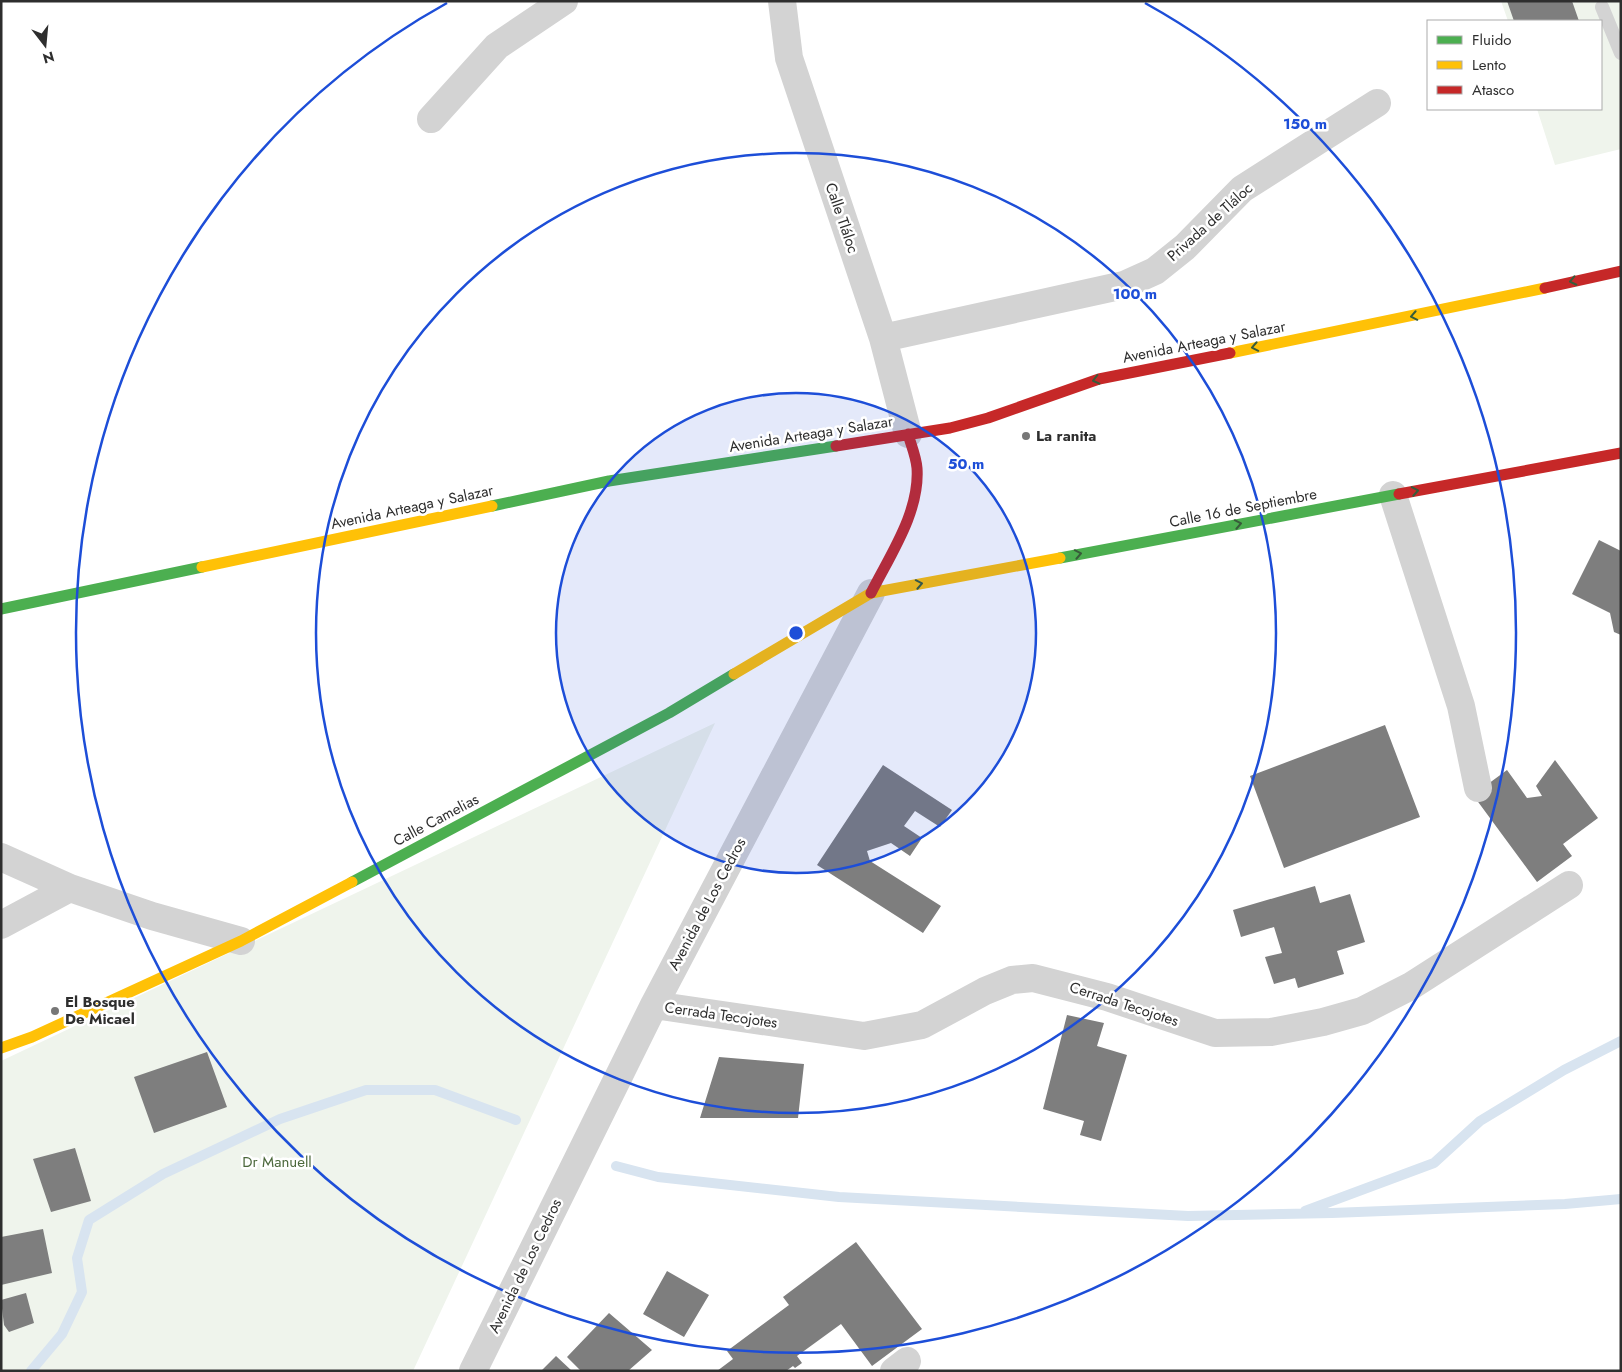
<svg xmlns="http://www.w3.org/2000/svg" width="1622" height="1372" font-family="Jost,sans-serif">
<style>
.green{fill:#eff4ec}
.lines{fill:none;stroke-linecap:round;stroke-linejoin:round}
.stream{stroke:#d8e4f0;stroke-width:10}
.building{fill:#7e7e7e}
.lane{stroke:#d3d3d3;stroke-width:14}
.street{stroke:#d3d3d3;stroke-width:28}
.fast{stroke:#4caf50;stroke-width:11}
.slow{stroke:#ffc107;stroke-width:11}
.jam{stroke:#c62828;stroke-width:11}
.oneway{stroke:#385b3a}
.ring{fill:none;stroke:#1d4ed8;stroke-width:2.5}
.poi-dot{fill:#777;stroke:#fff;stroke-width:2}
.labels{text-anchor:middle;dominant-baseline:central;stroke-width:5;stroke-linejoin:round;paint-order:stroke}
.street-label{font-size:15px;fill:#2e2e2e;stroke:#fff}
.poi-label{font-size:15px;font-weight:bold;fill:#2e2e2e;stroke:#fff;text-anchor:start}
.park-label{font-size:15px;fill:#4c683c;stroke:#fff}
.centre{fill:#1d4ed8;stroke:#fff;stroke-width:2.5}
.ring-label{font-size:15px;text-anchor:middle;font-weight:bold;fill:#1d4ed8;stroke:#fff;stroke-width:5;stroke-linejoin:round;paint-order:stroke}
</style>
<rect width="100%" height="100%" fill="#fff"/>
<!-- green -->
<path class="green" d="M 1501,1 L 1621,1 L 1621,149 L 1555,165 L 1537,109 L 1601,109 L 1601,21 L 1508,21 Z
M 715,723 L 413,1371 L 1,1371 L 1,1061 Z"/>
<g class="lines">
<!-- stream -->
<path class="stream" d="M 616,1166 L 658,1177 L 839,1197 L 1188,1216 L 1332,1213 L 1565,1204 L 1621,1199
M 1305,1211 L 1434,1163 L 1480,1121 L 1564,1070 L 1621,1041
M 31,1371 L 62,1334 L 82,1292 L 77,1258 L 89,1220 L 163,1174 L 280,1119 L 366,1090 L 435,1090 L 516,1120"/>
</g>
<!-- building -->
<path class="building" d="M 1507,1 L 1572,1 L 1579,21 L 1514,21 Z
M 1599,540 L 1621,551 L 1621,635 L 1614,632 L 1610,613 L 1572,594 Z
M 1385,725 L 1420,817 L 1284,868 L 1250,776 Z
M 1555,760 L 1598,818 L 1563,844 L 1572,856 L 1537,882 L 1473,795 L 1507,770 L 1527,798 L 1542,796 L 1536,786 Z
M 883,765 L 952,810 L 940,827 L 915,811 L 904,826 L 922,838 L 910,856 L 891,843 L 867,851 L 870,861 L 941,906 L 923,933 L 817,865 Z
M 1315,886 L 1320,903 L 1350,894 L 1365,942 L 1337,951 L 1344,974 L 1298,988 L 1295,978 L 1274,984 L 1265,957 L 1282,953 L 1274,927 L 1241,937 L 1233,910 Z
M 1067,1015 L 1104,1023 L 1097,1046 L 1127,1055 L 1101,1141 L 1080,1135 L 1084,1121 L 1043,1109 Z
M 207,1052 L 227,1107 L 154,1133 L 134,1077 Z
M 719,1057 L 804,1064 L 798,1118 L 700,1118 Z
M 75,1148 L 91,1201 L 51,1212 L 33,1159 Z
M 43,1229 L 52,1273 L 1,1285 L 1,1237 Z
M 856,1242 L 922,1329 L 872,1366 L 841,1324 L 797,1356 L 802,1363 L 795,1368 L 793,1366 L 786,1371 L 717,1371 L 733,1359 L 727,1351 L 789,1305 L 783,1297 Z
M 667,1271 L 709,1295 L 684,1337 L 643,1314 Z
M 26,1293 L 34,1323 L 9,1332 L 4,1325 L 1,1300 Z
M 609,1313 L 652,1350 L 628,1371 L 581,1371 L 567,1357 Z
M 556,1356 L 572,1371 L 541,1371 Z"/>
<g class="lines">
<!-- lane -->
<path class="lane" d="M 1602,7 L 1621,53"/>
<!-- street -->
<path class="street" d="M 782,1 L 789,58 L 883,338 L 908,434
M 431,119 L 497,46 L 564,1
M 883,338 L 1124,285 L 1155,271 L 1185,247 L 1242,189 L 1377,103
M 1393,495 L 1461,706 L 1478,788
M 1,857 L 70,888
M 1,925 L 70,888 L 152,916 L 241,941
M 654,1005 L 864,1036 L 922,1025 L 985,991 L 1012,980 L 1033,978 L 1107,997 L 1215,1033 L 1271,1032 L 1323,1022 L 1362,1011 L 1411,986 L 1569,885
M 473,1371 L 654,1005 L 871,593
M 894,1371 L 907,1361"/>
<!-- fast -->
<path class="fast" d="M 492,506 L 609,481 L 836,446
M 1060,558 L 1399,494
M 1,609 L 202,567
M 352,882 L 669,713 L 734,674"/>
<!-- slow -->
<path class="slow" d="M 1230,353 L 1545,288
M 202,567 L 492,506
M 734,674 L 871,593 L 1060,558
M 1,1048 L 32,1037 L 241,941 L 352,882"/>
<!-- jam -->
<path class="jam" d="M 1545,288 L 1621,271
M 836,446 L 950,428 L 988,418 L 1099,379 L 1230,353
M 1399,494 L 1621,453
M 871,593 C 890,555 920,512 917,468 C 916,456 911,445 908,434"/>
</g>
<!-- one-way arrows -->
<defs><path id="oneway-chevron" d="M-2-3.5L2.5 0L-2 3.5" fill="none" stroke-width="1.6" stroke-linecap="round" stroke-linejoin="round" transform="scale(1.25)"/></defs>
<g class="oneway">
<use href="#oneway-chevron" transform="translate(1573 281) rotate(168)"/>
<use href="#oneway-chevron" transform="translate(1414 316) rotate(169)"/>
<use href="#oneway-chevron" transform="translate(1255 347) rotate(169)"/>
<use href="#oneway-chevron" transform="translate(1096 380) rotate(166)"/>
<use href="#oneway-chevron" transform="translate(1415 491) rotate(-10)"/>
<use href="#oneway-chevron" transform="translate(1238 524) rotate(-11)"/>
<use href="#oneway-chevron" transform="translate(1078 554) rotate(-11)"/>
<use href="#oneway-chevron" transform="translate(919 584) rotate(-11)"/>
</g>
<!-- distance rings -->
<circle cx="796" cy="633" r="240" fill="#1d4ed8" fill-opacity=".12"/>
<g class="ring">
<circle cx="796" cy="633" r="240"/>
<circle cx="796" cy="633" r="480"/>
<path d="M1145 3A720 720 0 1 1 447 3"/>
</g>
<!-- markers -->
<g class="poi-dot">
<circle cx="1026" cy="436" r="5"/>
<circle cx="55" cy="1011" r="5"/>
</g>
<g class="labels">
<!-- street labels -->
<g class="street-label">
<text transform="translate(842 218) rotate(71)">Calle Tláloc</text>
<text transform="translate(1210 222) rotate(-42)">Privada de Tláloc</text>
<text transform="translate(1204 342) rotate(-11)">Avenida Arteaga y Salazar</text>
<text transform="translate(811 434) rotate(-9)">Avenida Arteaga y Salazar</text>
<text transform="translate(412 507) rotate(-12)">Avenida Arteaga y Salazar</text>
<text transform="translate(1243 508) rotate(-11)">Calle 16 de Septiembre</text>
<text transform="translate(436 820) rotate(-28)">Calle Camelias</text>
<text transform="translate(707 904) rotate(-62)">Avenida de Los Cedros</text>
<text transform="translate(1124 1004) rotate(18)">Cerrada Tecojotes</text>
<text transform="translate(721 1015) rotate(8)">Cerrada Tecojotes</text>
<text transform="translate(525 1266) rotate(-64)">Avenida de Los Cedros</text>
</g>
<!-- poi labels -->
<g class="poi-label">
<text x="1036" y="436">La ranita</text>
<text x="65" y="1002">El Bosque<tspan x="65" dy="17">De Micael</tspan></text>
</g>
<!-- park labels -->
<g class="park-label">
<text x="277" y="1162">Dr Manuell</text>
</g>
</g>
<circle cx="796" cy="633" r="8" class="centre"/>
<g class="ring-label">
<text x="1305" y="129">150 m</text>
<text x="1135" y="299">100 m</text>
<text x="966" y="469">50 m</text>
</g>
<!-- border -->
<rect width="1622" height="1372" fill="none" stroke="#2e2e2e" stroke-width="5"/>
<!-- legend -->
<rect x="1427" y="20" width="175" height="90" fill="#ffffff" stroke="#ababab"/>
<rect x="1437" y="36" width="25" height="8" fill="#4caf50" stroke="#ababab"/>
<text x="1472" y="45" font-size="15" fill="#2e2e2e">Fluido</text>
<rect x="1437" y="61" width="25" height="8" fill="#ffc107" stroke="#ababab"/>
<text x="1472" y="70" font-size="15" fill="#2e2e2e">Lento</text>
<rect x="1437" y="86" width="25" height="8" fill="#c62828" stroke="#ababab"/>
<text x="1472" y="95" font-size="15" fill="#2e2e2e">Atasco</text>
<!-- north arrow -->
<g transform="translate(45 45) rotate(164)" stroke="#ffffff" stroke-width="4" paint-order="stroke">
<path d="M0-4L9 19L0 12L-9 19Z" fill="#2e2e2e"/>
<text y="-8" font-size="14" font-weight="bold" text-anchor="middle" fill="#2e2e2e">N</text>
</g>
</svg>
